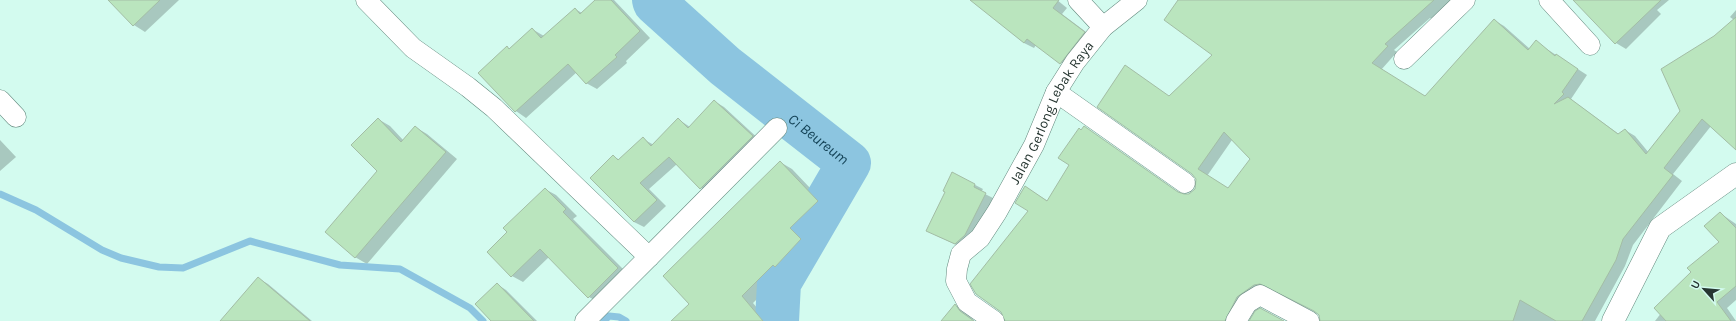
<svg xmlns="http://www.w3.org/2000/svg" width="1736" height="321" font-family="Karla,sans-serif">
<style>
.shadow{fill:#0003;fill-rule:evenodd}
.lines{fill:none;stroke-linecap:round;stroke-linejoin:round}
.stream{stroke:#8cc5e0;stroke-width:7}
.river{stroke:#8cc5e0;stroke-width:44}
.building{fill:#bae5be;stroke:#a3bda5;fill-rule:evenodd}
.street-casing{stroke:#62887d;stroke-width:21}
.secondary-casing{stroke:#62887d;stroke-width:23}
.street{stroke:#fff;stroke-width:20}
.secondary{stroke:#fff;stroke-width:22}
.labels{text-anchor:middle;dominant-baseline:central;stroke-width:4;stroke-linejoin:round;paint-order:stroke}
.street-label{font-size:14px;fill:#263631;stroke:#d3fbef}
.water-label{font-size:15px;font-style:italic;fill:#164559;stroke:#d3fbef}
</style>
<rect width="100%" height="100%" fill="#d3fbef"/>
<!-- shadow -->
<path class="shadow" d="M 124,0 L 179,0 L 145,32 L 134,25 Z
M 596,0 L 614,0 L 650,38 L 626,61 L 627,63 L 597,89 L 586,83 L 577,72 L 526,118 L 516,111 L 480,73 L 507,48 L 510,49 L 532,29 L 544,36 L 575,9 L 582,13 Z
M 972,0 L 1057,0 L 1067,8 L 1062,14 L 1094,38 L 1070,69 L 1036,45 L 1034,48 L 1024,43 Z
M 1179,0 L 1457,0 L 1434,20 L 1430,18 L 1394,50 L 1397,52 L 1381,70 L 1426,97 L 1494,20 L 1504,26 L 1530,49 L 1536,42 L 1587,75 L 1571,99 L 1573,101 L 1620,135 L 1625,130 L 1635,136 L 1649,153 L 1681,111 L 1715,37 L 1734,20 L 1730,17 L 1736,10 L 1736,148 L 1711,126 L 1673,174 L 1682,181 L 1633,245 L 1625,266 L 1595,321 L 1322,321 L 1317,312 L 1271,289 L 1237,321 L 1006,321 L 1005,315 L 977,294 L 1029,211 L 1025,187 L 1048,201 L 1070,165 L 1084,127 L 1182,195 L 1184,196 L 1195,191 L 1196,177 L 1169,97 L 1213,55 ZM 1232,140 L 1251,159 L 1229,189 L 1207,176 Z
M 1589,0 L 1669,0 L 1657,10 L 1661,14 L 1626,49 L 1616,43 L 1581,7 Z
M 714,101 L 724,107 L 762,142 L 711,194 L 701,188 L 677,164 L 649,189 L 666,206 L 644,227 L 634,222 L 591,178 L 613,156 L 620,160 L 643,139 L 654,145 L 678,119 L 690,127 Z
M 378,119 L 390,126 L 404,141 L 415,127 L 427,134 L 457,159 L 367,264 L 355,257 L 378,171 Z
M 0,140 L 16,157 L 0,171 Z
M 780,162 L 792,169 L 829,208 L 801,235 L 812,247 L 787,273 L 785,272 L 753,303 L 768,321 L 672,321 L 691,304 Z
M 952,173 L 983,189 L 981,192 L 993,198 L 973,240 L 963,248 L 935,235 Z
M 545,189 L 556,195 L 577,216 L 573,219 L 629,275 L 600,303 L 589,297 L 549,257 L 523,282 L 512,276 L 488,252 L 509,232 Z
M 1720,213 L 1736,224 L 1736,300 L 1727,308 L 1736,321 L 1655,321 L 1692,273 L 1720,242 Z
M 258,278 L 268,284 L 312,321 L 222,321 Z
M 497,284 L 506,290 L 537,321 L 492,321 Z
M 955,305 L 965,310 L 974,321 L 943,321 Z"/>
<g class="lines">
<!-- stream -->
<path class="stream" d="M 0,194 L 36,210 L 102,250 L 121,258 L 159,267 L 183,268 L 250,241 L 340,265 L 400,269 L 470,308 L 483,321
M 604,321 L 609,316 L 619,317 L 626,321"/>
<!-- river -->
<path class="river" id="s1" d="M 654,0 L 655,3 L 725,66 L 849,163 L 779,283 L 777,321"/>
</g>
<!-- building -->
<path class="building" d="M 108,0 L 160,0 L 133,26 Z
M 595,0 L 611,0 L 640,31 L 615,55 L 617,57 L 586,84 L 568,64 L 515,112 L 478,73 L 507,46 L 509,49 L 532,28 L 541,38 L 575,8 L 580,14 Z
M 970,0 L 1059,0 L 1053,8 L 1085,32 L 1060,64 L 1027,39 L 1024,43 Z
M 1178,0 L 1434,0 L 1385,44 L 1388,46 L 1372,63 L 1425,96 L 1494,19 L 1528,50 L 1536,40 L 1555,56 L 1556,54 L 1578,69 L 1562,92 L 1564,94 L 1554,104 L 1568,97 L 1618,134 L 1625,129 L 1646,154 L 1680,111 L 1661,69 L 1714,36 L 1736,17 L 1736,150 L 1702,119 L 1664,168 L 1673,175 L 1623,239 L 1616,260 L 1582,321 L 1556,321 L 1520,300 L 1513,321 L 1320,321 L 1319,315 L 1314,311 L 1260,284 L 1254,285 L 1237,297 L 1225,321 L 1005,321 L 1001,312 L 976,294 L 970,284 L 1028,211 L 1015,203 L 1025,186 L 1047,201 L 1069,165 L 1058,158 L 1079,128 L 1081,130 L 1084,126 L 1178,192 L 1184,194 L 1189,194 L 1195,189 L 1196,179 L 1192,174 L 1097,107 L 1125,65 L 1169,96 L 1212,55 L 1164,20 ZM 1224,132 L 1250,159 L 1228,188 L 1198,169 Z
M 1573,0 L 1661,0 L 1615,44 Z
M 714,100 L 753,136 L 700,189 L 669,157 L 640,183 L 657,200 L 634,222 L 590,178 L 613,155 L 618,160 L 643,137 L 651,146 L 678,118 L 688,128 Z
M 378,118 L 401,142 L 415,126 L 446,152 L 355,258 L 325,232 L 377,171 L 351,145 Z
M 780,161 L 818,201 L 790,228 L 801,239 L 775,267 L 773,265 L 742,296 L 763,321 L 671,321 L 689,304 L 663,276 Z
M 952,172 L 975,184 L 974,187 L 986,193 L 965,235 L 955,244 L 926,231 L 945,192 L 943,191 Z
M 545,188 L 566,209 L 563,212 L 618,268 L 588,298 L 540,249 L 511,277 L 487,252 L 507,232 L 503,228 Z
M 1720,212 L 1736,228 L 1736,286 L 1717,302 L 1731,321 L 1666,321 L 1654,308 L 1691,272 L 1687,268 L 1719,242 L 1704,226 Z
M 258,277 L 310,321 L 220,321 Z
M 497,283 L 534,321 L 491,321 L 475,304 Z
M 955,304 L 960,311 L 974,321 L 941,321 Z
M 1260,308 L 1284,321 L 1249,321 L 1255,311 Z"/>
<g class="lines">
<!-- street casing -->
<g class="street-casing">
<g id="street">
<path d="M 366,0 L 413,48 L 468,87 L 494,108 L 649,257 L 777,128"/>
<path d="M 1078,0 L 1103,27"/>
<path d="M 1549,0 L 1590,45"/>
<path d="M 1404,59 L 1465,0"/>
<path d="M 1056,92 L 1185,183"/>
<path d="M 0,100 L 16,117"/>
<path d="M 585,321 L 649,257"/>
<path id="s2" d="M 994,321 L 967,302 L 956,281 L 957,269 L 961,254 L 980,238 L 997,212 L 1034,145 L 1056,92 L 1075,62 L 1103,27 L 1137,0"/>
<path d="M 1236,321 L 1247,303 L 1260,295 L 1309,321"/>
</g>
</g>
<!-- secondary casing -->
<g class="secondary-casing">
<path id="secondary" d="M 1613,321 L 1660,228 L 1736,174"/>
</g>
<!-- street -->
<use href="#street" class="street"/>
<!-- secondary -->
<use href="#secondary" class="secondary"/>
</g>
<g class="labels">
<!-- street labels -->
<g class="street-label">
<text stroke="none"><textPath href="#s2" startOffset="254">Jalan Gerlong Lebak Raya</textPath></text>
</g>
<!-- water labels -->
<g class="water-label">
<text stroke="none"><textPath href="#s1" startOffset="216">Ci Beureum</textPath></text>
</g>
</g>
<!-- north arrow -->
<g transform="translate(1704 289) rotate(297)" stroke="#d3fbef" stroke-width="3" paint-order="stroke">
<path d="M0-3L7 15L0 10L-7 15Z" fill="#263631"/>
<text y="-6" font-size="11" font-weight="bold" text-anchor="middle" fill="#263631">U</text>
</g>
</svg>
